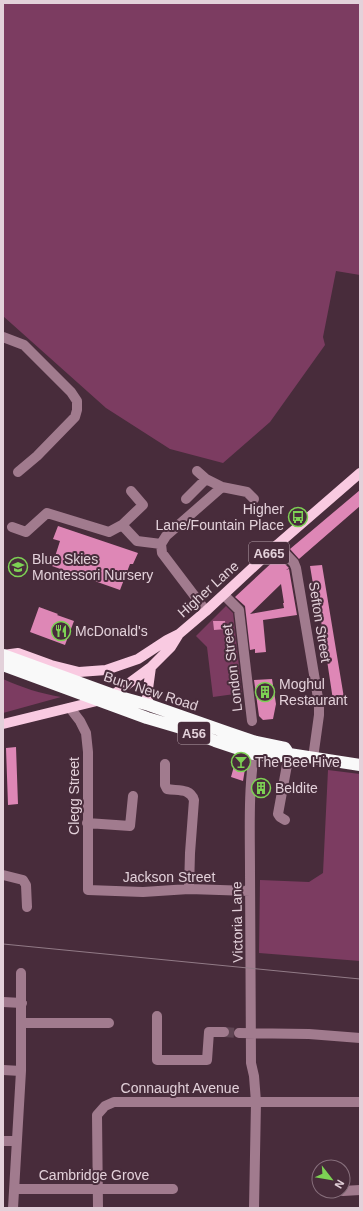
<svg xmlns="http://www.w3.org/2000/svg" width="363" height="1211" font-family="Helvetica,sans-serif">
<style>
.green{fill:#7c3c61}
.building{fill:#de87b6;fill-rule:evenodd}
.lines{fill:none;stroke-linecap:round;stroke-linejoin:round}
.minor-tunnel{stroke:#5f4553;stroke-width:10;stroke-dasharray:10 5;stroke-linecap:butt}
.minor{stroke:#a17b8e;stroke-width:10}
.major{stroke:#f9cae1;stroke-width:10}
.highway{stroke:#f9f9f9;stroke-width:12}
.tram{stroke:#927b87;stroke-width:1}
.labels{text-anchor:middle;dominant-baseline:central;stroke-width:4;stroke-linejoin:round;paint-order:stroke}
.shield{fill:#482c3b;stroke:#b4a0aa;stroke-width:1}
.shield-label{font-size:13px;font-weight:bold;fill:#e3d1da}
.poi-label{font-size:14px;fill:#e3d1da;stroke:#482c3b;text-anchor:start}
.street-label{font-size:14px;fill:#e3d1da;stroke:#482c3b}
</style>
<rect width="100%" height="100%" fill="#482c3b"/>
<!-- green -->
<path class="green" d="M 3,3 L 360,3 L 360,275 L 336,271 L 323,337 L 325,345 L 270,422 L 223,463 L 170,449 L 106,408 L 3,316 Z
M 226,606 L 233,613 L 242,693 L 213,697 L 207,647 L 196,636 Z
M 3,679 C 23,688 39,693 61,697 L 3,713 Z
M 328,770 L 360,774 L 360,961 L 259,953 L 260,880 L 309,882 L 323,873 Z"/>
<!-- building -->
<path class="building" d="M 360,490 L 360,506 L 299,559 L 290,549 Z
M 58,526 L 138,553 L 133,564 L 130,564 L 120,590 L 52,566 L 60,541 L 53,539 Z
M 278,557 L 289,568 L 286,570 L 289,569 L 297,615 L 263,620 L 266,652 L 255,653 L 255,649 L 250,650 L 245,606 L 235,597 ZM 281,584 L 284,603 L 283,603 L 284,608 L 250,614 Z
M 322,565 L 344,698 L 333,700 L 320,614 L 318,614 L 310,566 Z
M 39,607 L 58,614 L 57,615 L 74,621 L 65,645 L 30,632 Z
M 213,621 L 225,621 L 226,629 L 214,630 Z
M 272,679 L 276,704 L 273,719 L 263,720 L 259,716 L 254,680 Z
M 16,747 L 18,804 L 8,805 L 6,748 Z
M 236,759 L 246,763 L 243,781 L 231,777 Z"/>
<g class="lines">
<!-- minor-tunnel -->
<path class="minor-tunnel" d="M 224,1032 L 239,1033"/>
<!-- minor -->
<path class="minor" d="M 3,337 L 24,345 L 71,392 L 77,401 L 77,410 L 75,417 L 37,456 L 18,472
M 197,471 L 206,479 L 222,487
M 131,491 L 143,505 L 122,525 L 137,541 L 161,544
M 186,499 L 206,479
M 12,527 L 26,532 L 47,513 L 109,532 L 122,525
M 277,545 L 294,563 L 296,568 L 319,704 L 319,715 L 313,758
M 224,595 L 239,610 L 252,721
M 206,611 L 162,553 L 161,544 L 166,536 L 222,487 L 247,492 L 254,499
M 70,708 L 80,721 L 86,733 L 88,752 L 88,890 L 143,892 L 189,889 L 250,891
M 165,764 L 165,785 L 167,789 C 178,791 190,788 194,800 L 190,853 L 189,889
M 285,820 L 280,817 L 278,814 L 289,754
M 87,823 L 130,826 L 133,796
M 3,875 L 23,880 L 26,885 L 27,907
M 3,1002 L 22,1003
M 157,1016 L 157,1060 L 207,1060 L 209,1032 L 224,1032
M 22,1023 L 109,1023
M 239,1033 L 309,1034 L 360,1038
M 3,1070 L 21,1071
M 3,1141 L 17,1141
M 14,1189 L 173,1189
M 343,1191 L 360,1190
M 13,1208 L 21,1071 L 21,973
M 98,1208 L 97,1115 L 105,1106 L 114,1102 L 360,1102
M 254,1208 L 256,1102 L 254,1076 L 251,1063 C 251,999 250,936 250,872 C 250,831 248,788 255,748"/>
<!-- major -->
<path class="major" d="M 3,655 L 18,653 L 51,665 L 79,672 L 106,670 L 138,659 L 167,640 L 179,634
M 149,705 L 147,696 L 151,667
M 3,724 L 101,700 L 113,695 L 151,667 L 171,647 L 179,634 L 206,611 L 277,545 L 360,473"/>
<!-- highway -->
<path class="highway" d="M 3,655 L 113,695 L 149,705 L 229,733 L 256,742 L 285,748 L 289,754
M 3,665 L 147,718 L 181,728 L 215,741 L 254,754 L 277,757 L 289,754 L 360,765"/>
<!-- tram -->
<path class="tram" d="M 3,944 L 360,979"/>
</g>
<!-- icons -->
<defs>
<g id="bus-ring" transform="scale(1)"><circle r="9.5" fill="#482c3b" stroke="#7dd154" stroke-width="1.5"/><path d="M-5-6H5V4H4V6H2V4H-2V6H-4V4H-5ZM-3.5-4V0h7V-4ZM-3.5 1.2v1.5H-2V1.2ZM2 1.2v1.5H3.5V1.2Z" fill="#7dd154"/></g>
<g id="school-ring" transform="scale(1)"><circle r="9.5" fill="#482c3b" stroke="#7dd154" stroke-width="1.5"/><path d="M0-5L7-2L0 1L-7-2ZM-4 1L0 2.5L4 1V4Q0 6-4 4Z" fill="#7dd154"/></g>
<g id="restaurant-ring" transform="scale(1)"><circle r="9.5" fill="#482c3b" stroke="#7dd154" stroke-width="1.5"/><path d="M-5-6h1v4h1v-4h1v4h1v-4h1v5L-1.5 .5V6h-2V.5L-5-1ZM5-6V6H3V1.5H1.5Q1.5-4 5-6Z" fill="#7dd154"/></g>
<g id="building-ring" transform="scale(1)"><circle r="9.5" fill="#482c3b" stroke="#7dd154" stroke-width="1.5"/><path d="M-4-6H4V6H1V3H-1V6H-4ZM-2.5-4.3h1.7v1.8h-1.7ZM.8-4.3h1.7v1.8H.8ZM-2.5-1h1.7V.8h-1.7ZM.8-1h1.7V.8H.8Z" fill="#7dd154"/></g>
<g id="bar-ring" transform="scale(1)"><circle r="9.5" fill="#482c3b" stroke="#7dd154" stroke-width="1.5"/><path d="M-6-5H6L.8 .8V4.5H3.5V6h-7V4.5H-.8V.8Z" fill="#7dd154"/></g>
</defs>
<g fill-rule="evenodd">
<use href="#bus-ring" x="298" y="517"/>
<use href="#school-ring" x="18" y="567"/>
<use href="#restaurant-ring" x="61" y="631"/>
<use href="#building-ring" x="265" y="692"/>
<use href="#bar-ring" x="241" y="762"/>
<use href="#building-ring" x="261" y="788"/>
</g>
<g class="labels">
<!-- shield labels -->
<g class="shield">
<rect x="249" y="542" width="40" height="22" rx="3"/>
<rect x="178" y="722" width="32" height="22" rx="3"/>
</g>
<g class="shield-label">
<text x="269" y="553">A665</text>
<text x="194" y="733">A56</text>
</g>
<!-- poi labels -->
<g class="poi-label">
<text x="284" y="509" text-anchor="end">Higher<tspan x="284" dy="16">Lane/Fountain Place</tspan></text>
<text x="32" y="559">Blue Skies<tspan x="32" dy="16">Montessori Nursery</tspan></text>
<text x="75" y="631">McDonald's</text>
<text x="279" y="684">Moghul<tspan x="279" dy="16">Restaurant</tspan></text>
<text x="255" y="762">The Bee Hive</text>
<text x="275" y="788">Beldite</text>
</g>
<!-- street labels -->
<g class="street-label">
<text transform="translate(208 589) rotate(-42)">Higher Lane</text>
<text transform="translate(320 622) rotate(81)">Sefton Street</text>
<text transform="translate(232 668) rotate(-97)">London Street</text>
<text transform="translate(151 691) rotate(18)">Bury New Road</text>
<text transform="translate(74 796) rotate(-90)">Clegg Street</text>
<text x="169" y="877">Jackson Street</text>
<text transform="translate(237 922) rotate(-91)">Victoria Lane</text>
<text x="180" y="1088">Connaught Avenue</text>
<text x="94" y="1175">Cambridge Grove</text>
</g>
</g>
<!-- border -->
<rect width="363" height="1211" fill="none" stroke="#e3d1da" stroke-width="8"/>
<!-- north arrow -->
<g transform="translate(331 1179) rotate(121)"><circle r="19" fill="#482c3b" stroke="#866e7b"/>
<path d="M0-3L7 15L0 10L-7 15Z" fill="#7dd154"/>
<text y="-6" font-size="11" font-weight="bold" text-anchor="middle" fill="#e3d1da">N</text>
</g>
</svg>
